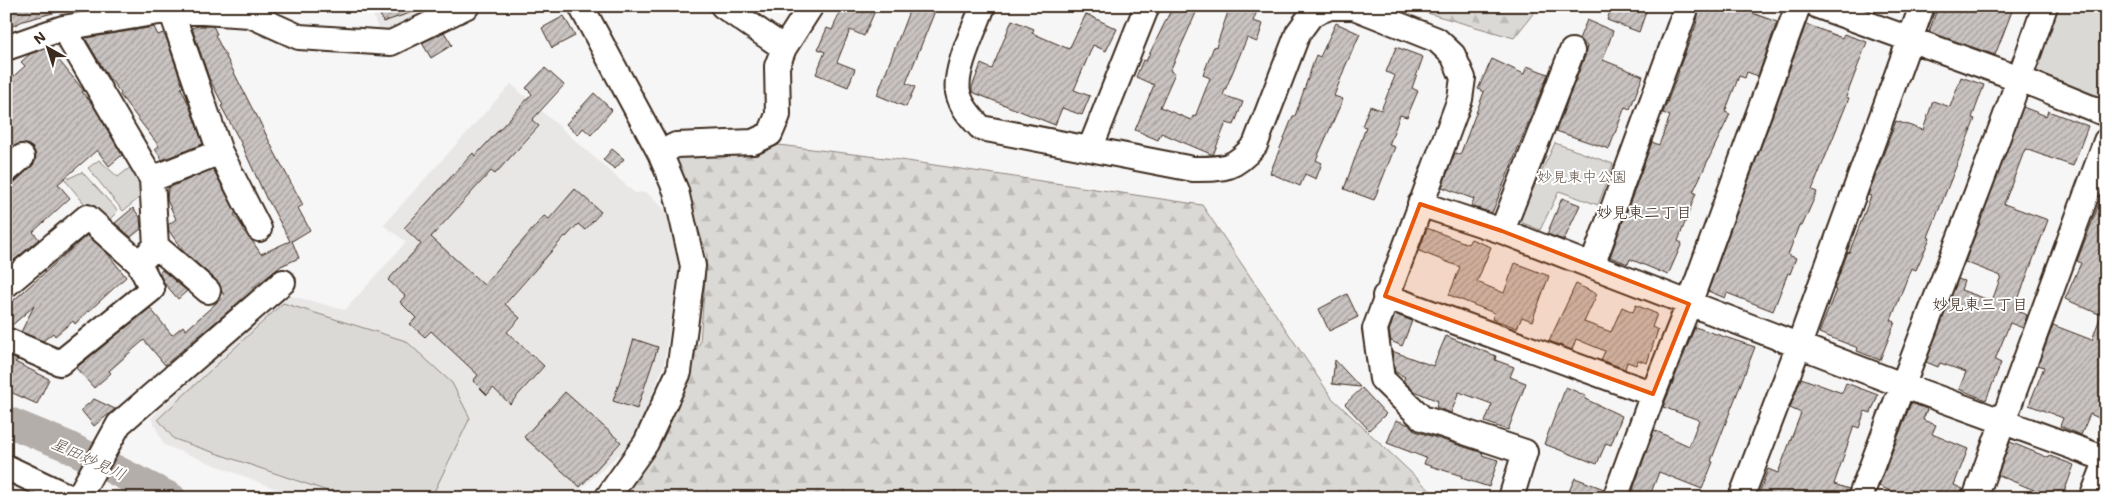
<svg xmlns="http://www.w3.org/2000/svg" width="2112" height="504" font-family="Mali,'Klee One',sans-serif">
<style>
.built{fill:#e9e7e6}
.forest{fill:url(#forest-firs);stroke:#8b827a}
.green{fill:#dbd9d6;stroke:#8b827a}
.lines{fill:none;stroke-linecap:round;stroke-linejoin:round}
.river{stroke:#b4aeaa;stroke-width:31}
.building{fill:url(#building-hatch);stroke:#3b2a1e}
.minor-casing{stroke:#3b2a1e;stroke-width:28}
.minor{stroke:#fff;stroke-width:24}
.marked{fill:#e8590c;fill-opacity:0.2;stroke:#e8590c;stroke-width:4;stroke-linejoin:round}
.labels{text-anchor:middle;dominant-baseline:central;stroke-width:4;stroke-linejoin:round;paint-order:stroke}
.park-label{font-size:15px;fill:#63564c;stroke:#fff}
.neighbourhood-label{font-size:16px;fill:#3b2a1e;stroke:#fff}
.water-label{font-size:16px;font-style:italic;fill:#65584f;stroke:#fff}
</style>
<defs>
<pattern id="forest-firs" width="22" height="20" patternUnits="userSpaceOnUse" patternTransform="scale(1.25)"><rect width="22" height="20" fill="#dbd9d6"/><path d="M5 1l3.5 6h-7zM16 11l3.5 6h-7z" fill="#bdbab7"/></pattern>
<pattern id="building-hatch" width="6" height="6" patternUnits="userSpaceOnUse" patternTransform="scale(1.25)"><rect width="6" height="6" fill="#c9c3c1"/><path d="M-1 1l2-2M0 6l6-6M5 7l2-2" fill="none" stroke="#a49f9c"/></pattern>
</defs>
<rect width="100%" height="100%" fill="#f7f6f6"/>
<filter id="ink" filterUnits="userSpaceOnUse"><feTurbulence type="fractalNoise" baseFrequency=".02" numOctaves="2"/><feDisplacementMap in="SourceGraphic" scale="10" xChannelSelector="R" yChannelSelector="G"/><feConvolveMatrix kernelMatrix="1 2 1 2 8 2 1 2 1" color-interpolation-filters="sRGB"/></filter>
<g filter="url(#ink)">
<!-- built -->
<path class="built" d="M 370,6 L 446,6 L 428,15 L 379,32 Z
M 511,84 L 635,193 L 646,192 L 672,216 L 680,262 L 664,364 L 635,440 L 574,495 L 566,498 L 299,498 L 164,445 L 151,418 L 285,294 L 345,310 L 406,242 L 383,225 Z"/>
<!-- forest -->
<path class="forest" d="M 1403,6 L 1539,6 L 1514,38 Z
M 762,143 L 894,159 L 1202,205 L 1332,398 L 1438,498 L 589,498 L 634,481 L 700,342 L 707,255 L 674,155 Z"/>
<!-- green -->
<path class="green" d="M 2058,6 L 2106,6 L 2106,99 L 2033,73 Z
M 1555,143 L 1613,164 L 1598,205 L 1559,191 L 1540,230 L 1518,221 Z
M 99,160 L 118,177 L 137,162 L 144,194 L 123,211 L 88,168 Z
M 82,172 L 118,211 L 107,222 L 88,208 L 65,180 Z
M 283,303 L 406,341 L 452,383 L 470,418 L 431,498 L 348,498 L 174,439 L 158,419 Z"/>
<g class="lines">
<!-- river -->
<path class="river" d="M 6,421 L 67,446 L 171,498"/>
</g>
<!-- building -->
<path class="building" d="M 6,6 L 64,6 L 64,10 L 23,21 L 6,29 Z
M 377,6 L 421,6 L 422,9 L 383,22 Z
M 843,6 L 877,6 L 864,36 L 850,30 L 837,62 L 855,69 L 848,87 L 816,74 L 825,52 L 818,49 L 827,28 L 832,30 Z
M 911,6 L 937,6 L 906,83 L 915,87 L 906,107 L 877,95 Z
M 1173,6 L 1199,6 L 1170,71 L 1175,73 L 1160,107 L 1191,120 L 1193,116 L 1195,117 L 1210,78 L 1203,75 L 1214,46 L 1216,47 L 1230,6 L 1259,6 L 1253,21 L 1263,24 L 1257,42 L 1247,38 L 1223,95 L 1243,102 L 1234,125 L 1226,123 L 1213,155 L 1161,133 L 1158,140 L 1135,130 L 1154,85 L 1136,77 L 1143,60 L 1146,61 Z
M 1612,6 L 1648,6 L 1639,32 L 1607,20 Z
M 1700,6 L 1733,6 L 1777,22 L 1758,76 L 1747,72 L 1745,78 L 1739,76 L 1725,112 L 1730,114 L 1693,192 L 1696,193 L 1678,241 L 1682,243 L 1668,275 L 1630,259 L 1628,264 L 1610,257 L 1652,142 L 1659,145 L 1670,116 L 1663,113 L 1679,71 L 1678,71 L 1696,25 Z
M 1938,6 L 2014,6 L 1995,55 L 1929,32 Z
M 1086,14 L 1117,29 L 1106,51 L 1093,45 L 1074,90 L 1090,96 L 1082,115 L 1062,108 L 1055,125 L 972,92 L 972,87 L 981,64 L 992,69 L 1012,20 L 1034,29 L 1032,33 L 1069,49 Z
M 564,16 L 575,36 L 552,48 L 542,28 Z
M 1587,20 L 1613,31 L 1603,60 L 1643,76 L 1630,109 L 1625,107 L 1609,149 L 1556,131 L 1585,56 L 1587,46 L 1579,39 Z
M 1336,23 L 1360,34 L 1345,67 L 1334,96 L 1343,99 L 1316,160 L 1322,163 L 1316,179 L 1305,174 L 1300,186 L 1270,173 L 1293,116 L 1295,116 L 1316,55 L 1320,57 Z
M 1806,24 L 1842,38 L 1844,34 L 1867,42 L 1846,97 L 1849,98 L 1812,190 L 1817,192 L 1802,226 L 1799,225 L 1788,255 L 1796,258 L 1790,274 L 1788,273 L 1773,311 L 1727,293 L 1725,298 L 1708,291 Z
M 198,26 L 213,26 L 217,34 L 215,35 L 255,114 L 256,114 L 275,153 L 303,205 L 298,208 L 310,230 L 292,241 L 299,258 L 281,266 L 252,289 L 253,290 L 165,365 L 144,340 L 109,371 L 111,373 L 94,388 L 76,368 L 150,308 L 172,335 L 183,326 L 186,330 L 224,296 L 217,281 L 183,251 L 169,231 L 168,225 L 176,219 L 167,200 L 168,188 L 213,169 L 236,213 L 234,214 L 261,254 L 290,241 L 268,200 L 267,200 L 240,141 L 221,106 L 223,105 L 209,78 L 192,28 Z
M 154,27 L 158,35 L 163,33 L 167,40 L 183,87 L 181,88 L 189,105 L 203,144 L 162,160 L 155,149 L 159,146 L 120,95 L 121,93 L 107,75 L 85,38 Z
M 444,32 L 452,45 L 431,58 L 422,43 Z
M 1396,47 L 1423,57 L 1412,88 L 1418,91 L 1407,117 L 1400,115 L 1389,145 L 1395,147 L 1374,200 L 1344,189 L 1366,127 L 1362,126 L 1370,106 L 1381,110 L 1395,76 L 1386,72 Z
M 47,48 L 56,59 L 57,58 L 84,91 L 82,92 L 93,105 L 122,155 L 109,166 L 97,150 L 58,184 L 70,198 L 33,232 L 39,239 L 6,267 L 6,184 L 15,182 L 31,167 L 35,162 L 36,155 L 33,148 L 27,144 L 19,144 L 10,149 L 6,144 L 6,83 L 25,66 L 21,62 L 30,54 Z
M 1492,59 L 1524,74 L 1527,66 L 1548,74 L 1492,213 L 1471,206 L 1474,199 L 1442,187 L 1455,153 L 1460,155 L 1484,92 L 1478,89 Z
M 545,68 L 564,85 L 532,120 L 539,126 L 495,174 L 491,171 L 431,237 L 484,285 L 544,216 L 549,219 L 575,189 L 601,212 L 585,230 L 578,224 L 566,237 L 565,236 L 505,304 L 520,318 L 507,332 L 544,366 L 510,404 L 493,388 L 487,395 L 473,381 L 478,375 L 431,331 L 425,337 L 410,324 L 416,318 L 400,302 L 405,296 L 388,280 L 421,244 L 404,228 L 473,153 L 475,156 L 532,94 L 526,88 Z
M 1961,77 L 1984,85 L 1972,118 L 1975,119 L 1928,237 L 1930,238 L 1916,270 L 1911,268 L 1891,320 L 1895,322 L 1880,360 L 1857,351 L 1858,348 L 1819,333 L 1836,290 L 1834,289 L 1843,264 L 1848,252 L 1849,253 L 1871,196 L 1868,195 L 1896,121 L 1923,130 L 1933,101 L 1950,107 Z
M 594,93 L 612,110 L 591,135 L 583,128 L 578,135 L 566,124 Z
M 2023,107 L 2046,116 L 2048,111 L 2088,126 L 2073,166 L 2025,149 L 2004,204 L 2048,220 L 2014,310 L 2027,315 L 2023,328 L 2010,323 L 1995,360 L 2001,363 L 1986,400 L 1959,389 L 1966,372 L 1940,363 L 1938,367 L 1926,362 L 1958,279 L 1964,281 L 1961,290 L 1992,301 L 2001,276 L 1965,262 Z
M 612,149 L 624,159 L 615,169 L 603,160 Z
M 2105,188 L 2106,387 L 2101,399 L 2106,402 L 2106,409 L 2101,419 L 2090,414 L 2081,435 L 2060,426 L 2063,418 L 2029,405 L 2044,367 L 2038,365 L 2053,325 L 2092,340 L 2101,315 L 2065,299 L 2081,263 L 2077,261 Z
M 1562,198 L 1580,205 L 1564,240 L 1547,234 Z
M 133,208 L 140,217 L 141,229 L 131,237 L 115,223 Z
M 1427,228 L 1468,244 L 1471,239 L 1491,247 L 1477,282 L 1504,293 L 1515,263 L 1549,276 L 1532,321 L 1522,317 L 1517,328 L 1492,319 L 1494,313 L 1449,295 L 1460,267 L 1419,251 Z
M 87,235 L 107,253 L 126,277 L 75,324 L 73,321 L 55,336 L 53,333 L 43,341 L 21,332 L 34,306 L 10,327 L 6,327 L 6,307 Z
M 162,270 L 187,291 L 178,299 L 165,284 L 159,273 Z
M 1576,284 L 1597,294 L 1584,322 L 1611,332 L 1622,307 L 1633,312 L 1636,305 L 1657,314 L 1652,327 L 1658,330 L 1647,363 L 1638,360 L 1636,365 L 1627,362 L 1625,369 L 1601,360 L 1605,351 L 1576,339 L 1572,350 L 1549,341 Z
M 1347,294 L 1358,317 L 1329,331 L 1319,309 Z
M 1395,314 L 1412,321 L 1402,346 L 1391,341 L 1389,331 Z
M 1695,327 L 1755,347 L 1711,461 L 1713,462 L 1702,489 L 1659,472 L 1649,498 L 1630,498 L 1654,430 L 1689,446 L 1699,420 L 1663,407 Z
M 1446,336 L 1496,356 L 1495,360 L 1514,367 L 1510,377 L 1526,383 L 1508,430 L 1485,422 L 1492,404 L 1459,392 L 1451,413 L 1436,407 L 1438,401 L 1414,391 L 1403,381 L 1405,377 L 1395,372 L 1392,351 L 1433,366 Z
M 634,339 L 658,347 L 637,409 L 613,401 Z
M 10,357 L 18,360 L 15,362 L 49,379 L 37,404 L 6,390 L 6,358 L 9,359 Z
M 1335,360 L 1360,387 L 1332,384 Z
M 1801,378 L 1842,393 L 1846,383 L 1878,395 L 1871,413 L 1865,411 L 1859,428 L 1854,426 L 1834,484 L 1849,489 L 1847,498 L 1757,498 L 1768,469 L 1778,473 L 1801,413 L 1790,408 Z
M 1566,387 L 1586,396 L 1585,399 L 1622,416 L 1611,445 L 1606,443 L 1597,464 L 1544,444 Z
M 1362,388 L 1386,414 L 1369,430 L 1345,404 Z
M 565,392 L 621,442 L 580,487 L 524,437 Z
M 94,399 L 115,409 L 94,426 L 81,410 Z
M 1911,403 L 1927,409 L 1923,420 L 1936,425 L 1932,434 L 1968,449 L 1954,485 L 1963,489 L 1962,498 L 1907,498 L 1879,486 Z
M 1396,420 L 1410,425 L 1415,431 L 1483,453 L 1482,455 L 1498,460 L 1489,487 L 1461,478 L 1462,476 L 1424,464 L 1426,458 L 1387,443 Z
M 2010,442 L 2049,458 L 2050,456 L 2074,465 L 2062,498 L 2043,498 L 2035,494 L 2036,491 L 1998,475 Z
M 1575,478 L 1604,489 L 1602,498 L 1566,498 Z"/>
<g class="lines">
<!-- minor casing -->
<g class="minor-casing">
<path id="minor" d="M 581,6 L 660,153 L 676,145 L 753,142 L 770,134 L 778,115 L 777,66 L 784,48 L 811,6
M 723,6 L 784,48
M 983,6 C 975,28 954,70 958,92 C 961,107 972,118 981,128 L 1193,169 C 1224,169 1233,170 1255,145 L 1298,33 L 1312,14 L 1330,7 L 1354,7 L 1437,40 L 1453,55 L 1463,78 L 1460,99 L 1375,329 L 1382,379 L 1422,418 L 1525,452 L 1511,498
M 1818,6 L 2020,79 L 2106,114
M 63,28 L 152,179 L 220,152 L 171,10
M 6,48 L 63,28 L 171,10 L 250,15 L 299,37 L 391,43 L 467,6
M 1090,149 L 1147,6
M 220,152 L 259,229
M 6,171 L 22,157
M 1420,204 L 1502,231 L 1592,266 L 1687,6
M 1502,231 L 1572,51
M 156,246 L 208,291
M 1592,266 L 1902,385 L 2106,459
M 6,285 L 87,217 L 139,263 L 156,246 L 152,179
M 1385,296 L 1653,394 L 1689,304 L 1798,6
M 6,340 L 60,363 L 152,289 L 139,263
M 6,467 L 71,498
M 78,498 L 119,424 L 283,282
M 607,498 L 646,443 L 679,372 L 693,266 L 676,191 L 660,153
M 1615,498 L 1653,394
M 1741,498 L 1799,345 L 1922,6
M 1860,498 C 1921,333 1988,172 2045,6
M 1975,498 L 2106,141
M 2092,498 L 2106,462"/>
</g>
<!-- minor -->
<use href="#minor" class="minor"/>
</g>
</g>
<!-- marked area -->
<path class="marked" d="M 1420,204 L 1502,231 L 1689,304 L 1653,394 L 1385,296 Z"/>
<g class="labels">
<!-- park labels -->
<g class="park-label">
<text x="1582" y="176">妙見東中公園</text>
</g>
<!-- neighbourhood labels -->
<g class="neighbourhood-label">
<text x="1644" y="211">妙見東二丁目</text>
<text x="1980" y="303">妙見東三丁目</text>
</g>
<!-- water labels -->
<g class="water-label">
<text transform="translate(89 458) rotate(25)">星田妙見川</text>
</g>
</g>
<!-- margin -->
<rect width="2112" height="504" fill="none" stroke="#fff" stroke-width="25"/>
<rect x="12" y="12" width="2087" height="479" fill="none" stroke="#3b2a1e" stroke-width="2" filter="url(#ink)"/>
<!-- north arrow -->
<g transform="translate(48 48) rotate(321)" stroke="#ffffff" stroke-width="4" paint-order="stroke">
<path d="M0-4L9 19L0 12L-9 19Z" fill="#3b2a1e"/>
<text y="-8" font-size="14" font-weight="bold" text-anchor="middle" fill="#3b2a1e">N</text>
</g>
</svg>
